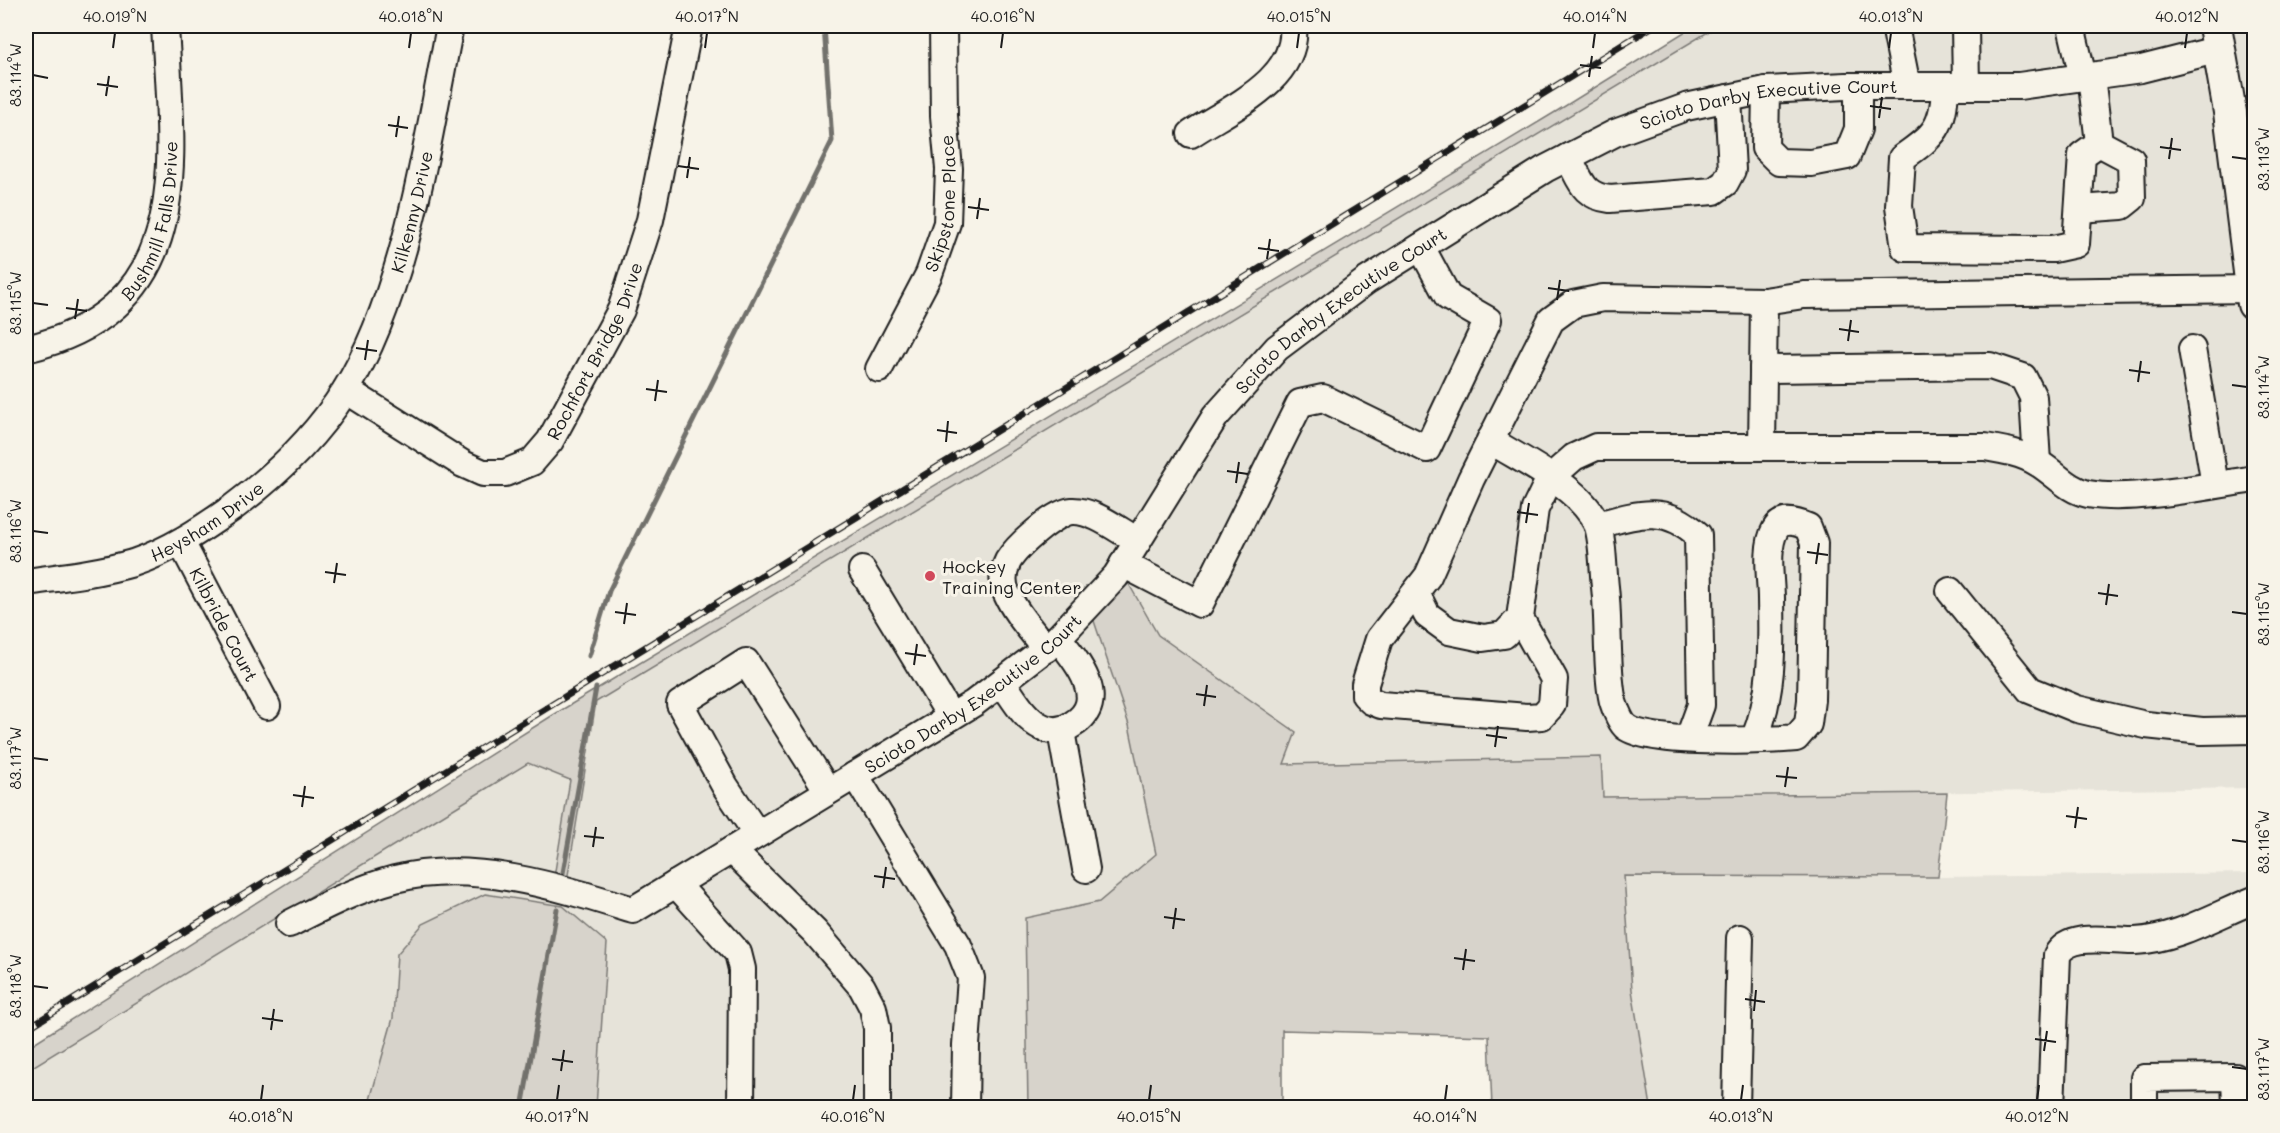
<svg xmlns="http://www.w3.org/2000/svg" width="2280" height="1133" font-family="Mali,sans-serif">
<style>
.built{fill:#e6e3d9}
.green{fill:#d7d3cb;stroke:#7a7874;stroke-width:1.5}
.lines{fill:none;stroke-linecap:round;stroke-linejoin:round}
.stream{stroke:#72716c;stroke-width:5}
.minor-casing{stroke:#1c1c1c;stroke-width:30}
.major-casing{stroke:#1c1c1c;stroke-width:36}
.minor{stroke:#f7f3e8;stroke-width:26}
.major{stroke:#f7f3e8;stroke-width:32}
.rail-casing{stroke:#1c1c1c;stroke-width:7}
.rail{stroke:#f7f3e8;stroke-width:4.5;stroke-dasharray:14;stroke-linecap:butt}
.ticks{fill:none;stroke:#1c1c1c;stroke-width:2}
.poi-dot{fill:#d1495b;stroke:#f7f3e8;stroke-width:2}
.labels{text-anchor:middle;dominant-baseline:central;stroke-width:6;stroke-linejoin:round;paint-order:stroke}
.street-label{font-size:18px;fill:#1c1c1c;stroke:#f7f3e8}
.poi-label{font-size:18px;fill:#1c1c1c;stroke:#f7f3e8;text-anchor:start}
.neatline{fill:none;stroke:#1c1c1c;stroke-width:2}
.ticks-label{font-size:15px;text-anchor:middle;fill:#1c1c1c}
</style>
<rect width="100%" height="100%" fill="#f7f3e8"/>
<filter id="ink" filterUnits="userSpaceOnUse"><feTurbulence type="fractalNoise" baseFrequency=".0167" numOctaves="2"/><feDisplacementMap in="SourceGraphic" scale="12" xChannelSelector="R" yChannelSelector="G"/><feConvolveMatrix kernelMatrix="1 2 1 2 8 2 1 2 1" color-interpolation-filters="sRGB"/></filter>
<g filter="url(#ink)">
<!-- built -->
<path class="built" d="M 1718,26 L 2254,26 L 2254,788 L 1603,797 L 1601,757 L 1284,764 L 1296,732 L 1158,635 L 1126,579 L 1093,618 L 1129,725 L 1156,854 L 1099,902 L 1025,918 L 1028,1107 L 596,1107 L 607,943 L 588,928 L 397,954 L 393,1018 L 368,1107 L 26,1108 L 26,1071 L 528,763 L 570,780 L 554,877 L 567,881 L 596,702 Z
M 2254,873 L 2254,1107 L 1651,1107 L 1632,990 L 1624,876 L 1938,877 Z"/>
<!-- green -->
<path class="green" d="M 1694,26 L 1718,26 L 596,702 L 567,881 L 554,877 L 570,780 L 528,763 L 26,1071 L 26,1048 L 550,717 L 1557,111 Z
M 1126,579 L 1158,635 L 1296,732 L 1284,764 L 1601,757 L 1603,797 L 1947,793 L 1938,877 L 1624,876 L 1632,990 L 1651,1107 L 1492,1107 L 1489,1036 L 1282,1030 L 1282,1107 L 1028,1107 L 1025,918 L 1099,902 L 1156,854 L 1129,725 L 1093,618 Z
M 485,894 L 563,906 L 607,943 L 596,1107 L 368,1107 L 393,1018 L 397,954 L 423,924 Z"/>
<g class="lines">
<!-- stream -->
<path class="stream" d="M 589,656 L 609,591 L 832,141 L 824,26
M 563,873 L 596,688
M 522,1108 L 557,909"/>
<!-- minor casing -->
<g class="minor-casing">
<g id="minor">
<path d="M 1895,26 L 1907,86"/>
<path d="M 1965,26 L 1966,86"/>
<path d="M 2071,26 L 2083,77"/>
<path d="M 2091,76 L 2099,143"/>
<path d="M 1945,86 C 1944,127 1935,135 1902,158 L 1899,206 L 1905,248 L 2053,249 L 2076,244 L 2082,155 L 2099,143"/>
<path d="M 1766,90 L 1765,148 L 1779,162 L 1811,163 L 1847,156 L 1858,129 L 1858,86"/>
<path d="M 1191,134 C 1228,109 1299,80 1293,26"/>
<path d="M 1568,157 C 1581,180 1582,196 1610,199 L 1714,191 L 1725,183 L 1732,170 L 1728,98"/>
<path d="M 2079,209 L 2122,206 L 2132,198 L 2131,160 L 2099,143"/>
<path d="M 2253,289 L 1804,295 L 1764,301 L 1603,298 L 1573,304 L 1551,320 L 1471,479 L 1428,576 L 1379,639 L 1365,684 L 1365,695 L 1371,701 L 1381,705 L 1527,717 L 1542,716 L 1552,705 L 1554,679 L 1520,618 L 1535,509 L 1550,478 L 1574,457 L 1596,447 L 1985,447 C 2003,450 2022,453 2038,463 C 2055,473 2068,490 2088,494 C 2131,502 2210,486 2254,479"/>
<path id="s1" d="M 26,349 C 197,308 172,163 165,26"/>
<path d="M 2192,349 L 2215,485"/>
<path id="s2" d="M 879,369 L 929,274 L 947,223 L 949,169 L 944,116 L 943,26"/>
<path d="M 1763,369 L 1990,366 L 2023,377 L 2033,397 L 2037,462"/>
<path id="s3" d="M 346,390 L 463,464 L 483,473 L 505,473 L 532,462 L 550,441 L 621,310 L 650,220 L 689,26"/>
<path d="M 1490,440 C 1524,462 1580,487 1597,524 C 1603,538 1603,570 1605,587 C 1609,622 1606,664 1612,697 C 1613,704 1620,721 1625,726 C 1645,745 1766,741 1796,738 L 1808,724 L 1811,700 L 1814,543 L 1808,527 C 1797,522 1782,517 1775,530 C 1765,548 1771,580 1771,599 C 1772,647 1773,695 1754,740"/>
<path d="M 1762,447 L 1764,301"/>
<path d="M 1598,525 C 1638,514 1665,504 1698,535 L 1701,705 L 1689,738"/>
<path id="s4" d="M 181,542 L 267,706"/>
<path d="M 1123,564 L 1200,604 L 1300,403 L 1323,398 L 1427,449 L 1488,320 L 1448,297 L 1421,247"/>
<path d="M 862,570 L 951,717"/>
<path id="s5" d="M 26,582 C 62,577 98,573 133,563 C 169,551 201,530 232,508 C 275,476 316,437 345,391 C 406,294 428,138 450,26"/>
<path d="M 1950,591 L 2030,690 L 2077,709 L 2146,725 L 2202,731 L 2254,730"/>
<path d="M 1416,593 L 1427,615 L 1449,631 L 1483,638 L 1504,635 L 1520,618"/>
<path d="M 1046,649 C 1032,631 1015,613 1006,592 C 1002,582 1003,571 1008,561 C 1017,546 1055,512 1072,511 C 1094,510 1119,531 1138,541"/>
<path d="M 1002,682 C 1013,697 1024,719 1042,727 C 1052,732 1063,731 1073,724 C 1110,701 1077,661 1058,638"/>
<path d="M 1061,731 L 1086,869"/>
<path d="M 855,775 L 958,945 L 971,978 L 966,1045 L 965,1108"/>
<path d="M 757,834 L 725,786 L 680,704 L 746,662 L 828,791"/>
<path d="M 732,850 L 815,932 L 862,987 L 873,1008 L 877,1028 L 877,1108"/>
<path d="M 676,884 L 738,953 L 742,969 L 741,1108"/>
<path id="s6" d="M 289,924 C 324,906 357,889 395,879 C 472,859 559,887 633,910 L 974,703 L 1054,642 L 1116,576 L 1215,417 L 1277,348 L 1366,281 L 1545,169 L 1615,133 L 1686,107 L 1766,90 L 1846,86 L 2019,86 L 2141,69 L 2220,49"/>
<path d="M 1736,1108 L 1740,938"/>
<path d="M 2051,1108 L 2057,955 C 2070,931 2112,942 2135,941 C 2177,939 2216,915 2254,900"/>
<path d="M 2144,1108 L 2144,1078 L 2235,1077 L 2236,1108"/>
</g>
</g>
<!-- major casing -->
<g class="major-casing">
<path id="major" d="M 2215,26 L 2230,112 L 2254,304"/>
</g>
<!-- minor -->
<use href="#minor" class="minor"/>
<!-- major -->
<use href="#major" class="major"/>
<!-- rail casing -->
<g class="rail-casing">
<path id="rail" d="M 26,1029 L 1653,26"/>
</g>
<!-- rail -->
<use href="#rail" class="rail"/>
</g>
</g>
<!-- ticks -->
<path class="ticks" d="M 113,48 L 115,33M 409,48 L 411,33M 705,48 L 707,33M 1001,48 L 1003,33M 1297,48 L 1299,33M 1593,48 L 1595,33M 1889,48 L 1891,33M 2185,48 L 2187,33M 1580,65 L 1601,68M 33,75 L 48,78M 1589,77 L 1592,56M 97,84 L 118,87M 106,96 L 109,76M 1870,106 L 1891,109M 1879,118 L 1882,97M 388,125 L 408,128M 396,137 L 399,116M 2160,147 L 2181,150M 2232,157 L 2247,159M 2169,159 L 2172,138M 678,166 L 699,169M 687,178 L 690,157M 968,207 L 989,210M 977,219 L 980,198M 1258,248 L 1279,251M 1267,259 L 1270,239M 1548,288 L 1569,291M 1557,300 L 1560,280M 33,303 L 48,305M 66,308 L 87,311M 75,319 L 78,299M 1839,329 L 1859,332M 1848,341 L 1851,320M 356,348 L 377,351M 365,360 L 368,340M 2129,370 L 2150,373M 2138,382 L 2141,361M 2232,385 L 2247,387M 646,389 L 667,392M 655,401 L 658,380M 937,430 L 957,433M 946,442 L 948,421M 1227,471 L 1248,474M 1236,483 L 1239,462M 1517,512 L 1538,515M 1526,523 L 1529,503M 33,531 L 48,533M 1807,552 L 1828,555M 1816,564 L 1819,543M 325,572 L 346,575M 334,583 L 337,563M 2098,593 L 2118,596M 2106,605 L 2109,584M 615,612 L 636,615M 2232,612 L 2247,614M 624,624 L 627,603M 905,653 L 926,656M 914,665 L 917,644M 1196,694 L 1216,697M 1204,706 L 1207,685M 1486,735 L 1507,738M 1495,747 L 1498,726M 33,758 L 48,760M 1776,776 L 1797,778M 1785,787 L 1788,767M 293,795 L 314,798M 302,807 L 305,786M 2066,816 L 2087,819M 2075,828 L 2078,807M 584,836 L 604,838M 2232,840 L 2247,842M 593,847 L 596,827M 874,876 L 895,879M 883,888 L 886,867M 1164,917 L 1185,920M 1173,929 L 1176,908M 1454,958 L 1475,961M 1463,970 L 1466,949M 33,986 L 48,988M 1745,999 L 1765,1002M 1754,1011 L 1756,990M 262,1018 L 283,1021M 271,1030 L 274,1009M 2035,1039 L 2056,1042M 2044,1051 L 2047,1031M 552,1059 L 573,1062M 2232,1067 L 2247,1069M 561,1071 L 564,1050M 261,1100 L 263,1085M 557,1100 L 559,1085M 853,1100 L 855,1085M 1149,1100 L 1151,1085M 1445,1100 L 1447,1085M 1741,1100 L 1743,1085M 2037,1100 L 2039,1085"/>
<!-- markers -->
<circle class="poi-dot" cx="930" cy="576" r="6"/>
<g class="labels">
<!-- street labels -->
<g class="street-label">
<text stroke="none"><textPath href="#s6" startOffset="1788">Scioto Darby Executive Court</textPath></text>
<text stroke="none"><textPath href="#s2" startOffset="180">Skipstone Place</textPath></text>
<text stroke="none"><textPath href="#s5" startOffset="578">Kilkenny Drive</textPath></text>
<text stroke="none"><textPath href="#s1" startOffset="196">Bushmill Falls Drive</textPath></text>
<text stroke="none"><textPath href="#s6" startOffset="1302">Scioto Darby Executive Court</textPath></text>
<text stroke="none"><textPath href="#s3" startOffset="340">Rochfort Bridge Drive</textPath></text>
<text stroke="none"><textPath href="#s5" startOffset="194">Heysham Drive</textPath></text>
<text stroke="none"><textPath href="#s4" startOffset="93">Kilbride Court</textPath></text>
<text stroke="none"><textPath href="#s6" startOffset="762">Scioto Darby Executive Court</textPath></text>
</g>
<!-- poi labels -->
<g class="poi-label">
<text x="942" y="566">Hockey<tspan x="942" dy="21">Training Center</tspan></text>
</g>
</g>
<!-- margin -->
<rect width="2280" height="1133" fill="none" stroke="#f7f3e8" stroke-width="66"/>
<rect x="33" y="33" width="2214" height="1067" class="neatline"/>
<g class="ticks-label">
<text x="115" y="22">40.019°N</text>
<text x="411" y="22">40.018°N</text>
<text x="707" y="22">40.017°N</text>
<text x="1003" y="22">40.016°N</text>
<text x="1299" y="22">40.015°N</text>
<text x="1595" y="22">40.014°N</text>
<text x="1891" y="22">40.013°N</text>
<text x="2187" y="22">40.012°N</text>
<text transform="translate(16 75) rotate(-90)" y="5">83.114°W</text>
<text transform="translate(2264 159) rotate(-90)" y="5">83.113°W</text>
<text transform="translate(16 303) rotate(-90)" y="5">83.115°W</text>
<text transform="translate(2264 387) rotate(-90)" y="5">83.114°W</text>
<text transform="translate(16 531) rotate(-90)" y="5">83.116°W</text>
<text transform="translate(2264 614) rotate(-90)" y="5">83.115°W</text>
<text transform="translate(16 758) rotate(-90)" y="5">83.117°W</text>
<text transform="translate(2264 842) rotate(-90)" y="5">83.116°W</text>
<text transform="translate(16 986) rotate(-90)" y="5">83.118°W</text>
<text transform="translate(2264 1069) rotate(-90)" y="5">83.117°W</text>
<text x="261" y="1122">40.018°N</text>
<text x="557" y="1122">40.017°N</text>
<text x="853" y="1122">40.016°N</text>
<text x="1149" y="1122">40.015°N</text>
<text x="1445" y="1122">40.014°N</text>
<text x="1741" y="1122">40.013°N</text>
<text x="2037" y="1122">40.012°N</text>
</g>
</svg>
